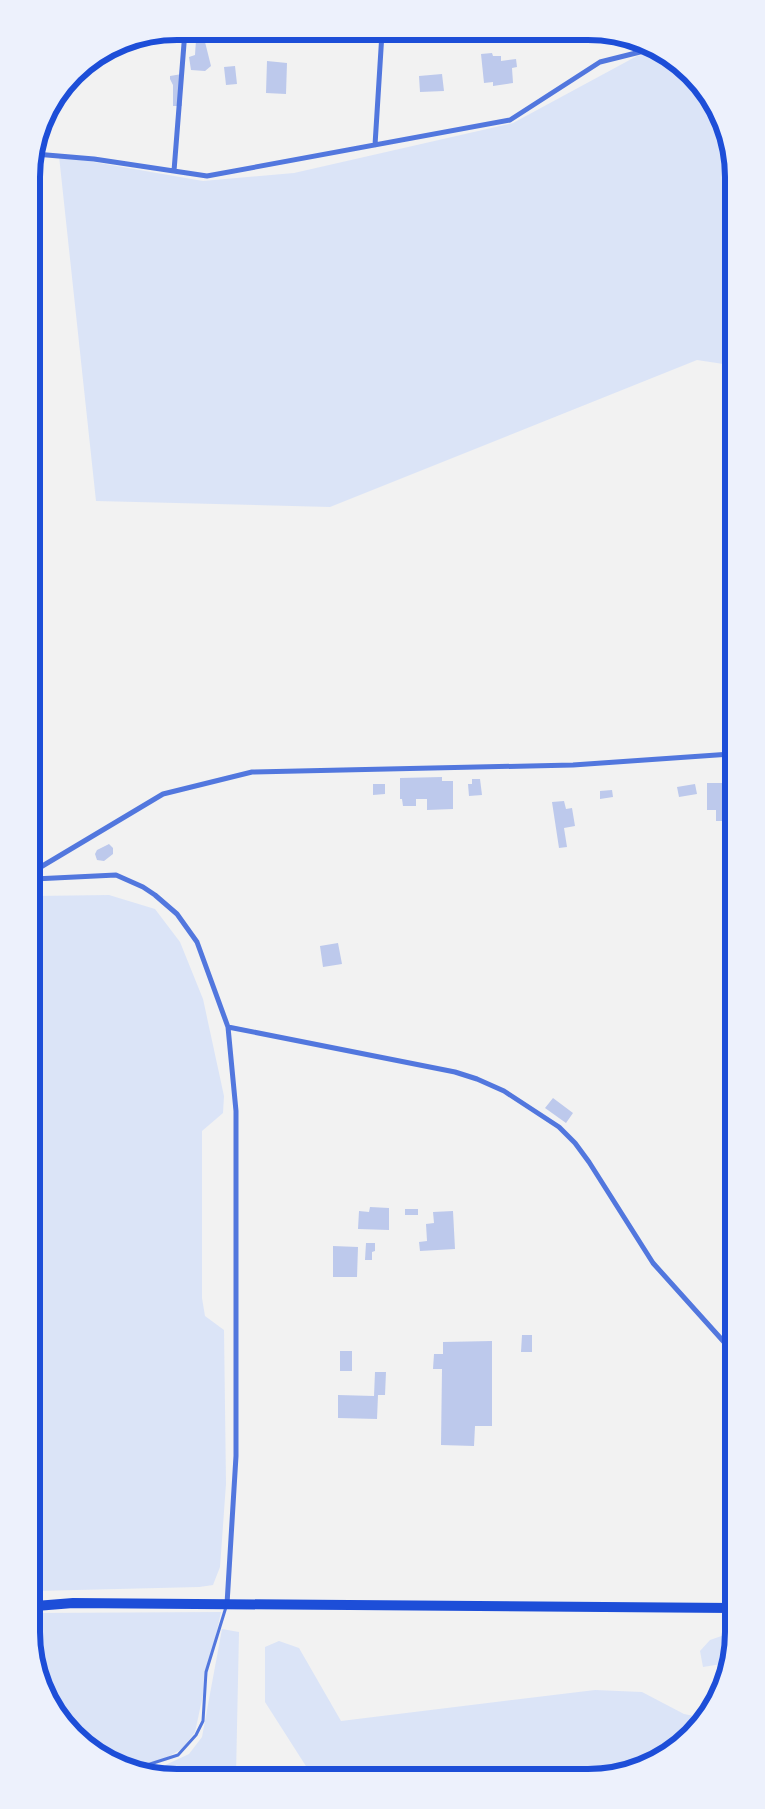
<svg xmlns="http://www.w3.org/2000/svg" width="765" height="1809" font-family="'Exo 2',sans-serif">
<style>
.green{fill:#dbe4f7}
.building{fill:#bdc9ec}
.lines{fill:none;stroke-linecap:round;stroke-linejoin:round}
.service{stroke:#5277de;stroke-width:3}
.minor{stroke:#5277de;stroke-width:5}
.primary{stroke:#1d4ed8;stroke-width:10}
.rim{fill:none;stroke:#1d4ed8;stroke-width:6}
</style>
<rect width="100%" height="100%" fill="#f2f2f2"/>
<!-- green -->
<path class="green" d="M 654,53 L 684,68 L 729,140 L 730,365 L 697,360 L 330,507 L 96,501 L 59,156 L 203,181 L 294,173 L 513,123 L 637,56 Z
M 109,895 L 155,909 L 180,942 L 203,999 L 224,1096 L 223,1113 L 202,1131 L 202,1298 L 205,1316 L 224,1330 L 226,1484 L 220,1567 L 213,1585 L 199,1587 L 36,1591 L 34,896 Z
M 221,1612 L 195,1732 L 182,1749 L 142,1771 L 74,1735 L 36,1669 L 36,1613 Z
M 222,1629 L 239,1632 L 236,1775 L 149,1775 L 146,1774 L 189,1754 L 202,1737 Z
M 733,1632 L 733,1641 L 728,1663 L 703,1667 L 700,1651 L 710,1640 Z
M 279,1641 L 299,1648 L 341,1721 L 595,1690 L 642,1692 L 684,1714 L 704,1718 L 698,1728 L 661,1758 L 625,1773 L 311,1774 L 265,1702 L 265,1647 Z"/>
<!-- building -->
<path class="building" d="M 262,32 L 275,32 L 275,39 L 267,40 L 267,34 L 262,34 Z
M 204,38 L 211,66 L 205,71 L 191,70 L 189,57 L 195,55 L 196,40 Z
M 492,53 L 493,56 L 501,56 L 501,61 L 516,59 L 517,67 L 512,68 L 513,83 L 493,86 L 493,82 L 484,83 L 481,54 Z
M 267,61 L 287,63 L 286,94 L 266,93 Z
M 235,66 L 237,84 L 226,85 L 224,67 Z
M 182,74 L 182,106 L 173,106 L 173,85 L 170,79 L 170,76 Z
M 442,74 L 444,91 L 420,92 L 419,76 Z
M 442,777 L 442,781 L 453,781 L 453,809 L 427,810 L 427,799 L 416,799 L 416,806 L 403,806 L 402,799 L 400,799 L 400,778 Z
M 472,779 L 480,779 L 482,795 L 469,796 L 468,784 L 472,784 Z
M 707,783 L 729,783 L 729,799 L 731,799 L 731,821 L 716,821 L 716,810 L 707,810 Z
M 373,784 L 385,784 L 385,794 L 373,795 Z
M 695,784 L 697,794 L 679,797 L 677,787 Z
M 612,790 L 613,797 L 600,799 L 600,791 Z
M 564,801 L 566,809 L 572,808 L 575,826 L 564,828 L 567,847 L 559,848 L 552,802 Z
M 109,844 L 113,848 L 113,854 L 104,861 L 97,860 L 95,854 L 97,850 Z
M 338,943 L 342,964 L 323,967 L 320,946 Z
M 553,1098 L 573,1113 L 566,1123 L 545,1108 Z
M 370,1207 L 389,1208 L 389,1230 L 358,1229 L 359,1211 L 369,1212 Z
M 405,1209 L 418,1209 L 418,1215 L 405,1215 Z
M 453,1211 L 455,1249 L 420,1251 L 419,1242 L 427,1241 L 426,1224 L 434,1223 L 433,1212 Z
M 366,1243 L 375,1243 L 375,1251 L 372,1252 L 372,1260 L 365,1260 Z
M 333,1246 L 358,1247 L 357,1277 L 333,1277 Z
M 522,1335 L 532,1335 L 532,1352 L 521,1352 Z
M 492,1341 L 492,1426 L 475,1426 L 474,1446 L 441,1445 L 442,1369 L 433,1369 L 434,1354 L 443,1354 L 443,1342 Z
M 340,1351 L 352,1351 L 352,1371 L 340,1371 Z
M 375,1372 L 386,1372 L 385,1395 L 378,1395 L 377,1419 L 338,1418 L 338,1395 L 374,1396 Z"/>
<g class="lines">
<!-- service -->
<path class="service" d="M 139,1770 L 147,1765 L 178,1755 L 196,1735 L 203,1721 L 206,1672 L 226,1607"/>
<!-- minor -->
<path class="minor" d="M 375,145 L 382,33
M 35,154 L 94,159 L 207,176 L 510,120 L 600,62 L 648,50
M 174,171 L 185,31
M 34,871 L 163,794 L 252,772 L 573,765 L 731,754
M 34,879 L 116,875 L 143,887 L 155,895 L 177,914 L 197,942 L 228,1027 L 236,1111 L 236,1456 L 227,1604
M 228,1027 L 455,1072 L 477,1079 L 504,1091 L 559,1127 L 575,1143 L 589,1162 L 653,1263 L 733,1352"/>
<!-- primary -->
<path class="primary" d="M 36,1606 L 73,1603 L 733,1608"/>
</g>
<!-- crop -->
<path d="M0 0H765V1809H0ZM177 40H588A137 137 0 0 1 725 177V1632A137 137 0 0 1 588 1769H177A137 137 0 0 1 40 1632V177A137 137 0 0 1 177 40Z" fill="#edf1fc" fill-rule="evenodd"/>
<path class="rim" d="M177 40H588A137 137 0 0 1 725 177V1632A137 137 0 0 1 588 1769H177A137 137 0 0 1 40 1632V177A137 137 0 0 1 177 40Z"/>
</svg>
